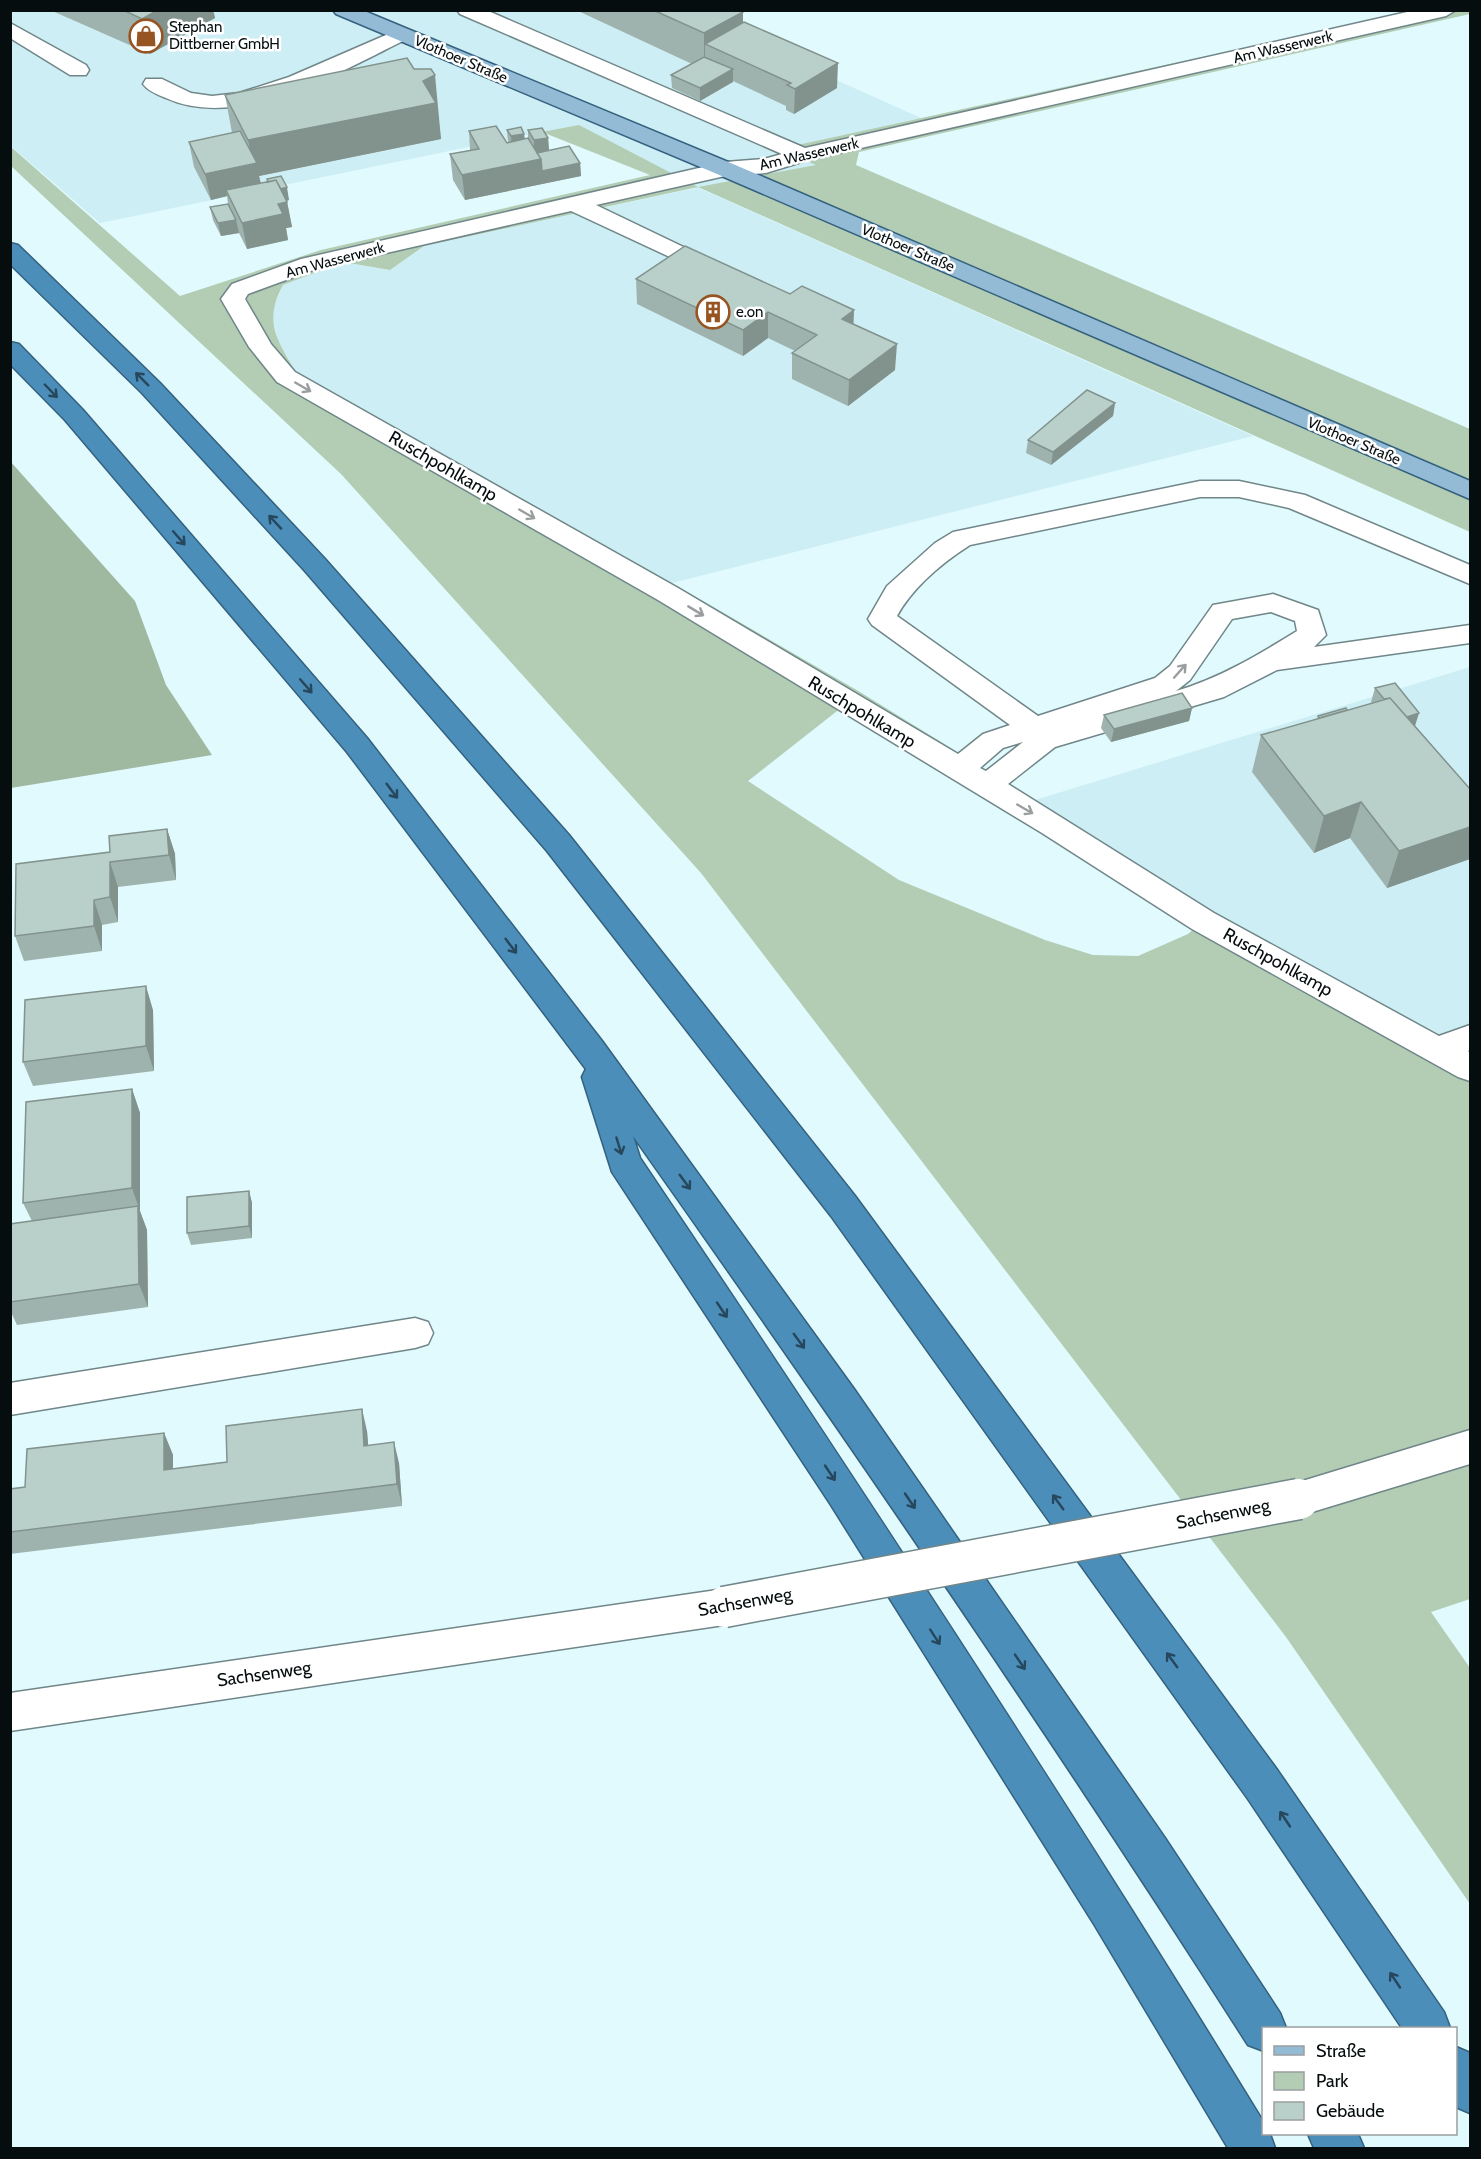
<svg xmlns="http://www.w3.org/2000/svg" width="1481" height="2159" font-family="Cabin,sans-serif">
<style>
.built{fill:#cdeef4}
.green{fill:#b2cdb4;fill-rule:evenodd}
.forest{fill:#9eb9a0}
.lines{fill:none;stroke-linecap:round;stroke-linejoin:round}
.minor-casing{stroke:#708689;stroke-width:3}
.major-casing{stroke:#34617e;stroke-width:3}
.highway-casing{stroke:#34617e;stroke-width:3}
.minor{fill:#fff;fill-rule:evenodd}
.major{fill:#94bbd6;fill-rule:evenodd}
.highway{fill:#4c8eba;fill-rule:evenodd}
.minor-bridge-casing{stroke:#708689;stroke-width:43;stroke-linecap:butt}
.minor-bridge{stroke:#fff;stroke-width:40}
.wall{fill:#9fb3ae}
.shaded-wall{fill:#82928d}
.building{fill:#b9d0ca;stroke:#82928d;stroke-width:1.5}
.oneway{stroke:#26475c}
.oneway2{stroke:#9b9e9f}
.labels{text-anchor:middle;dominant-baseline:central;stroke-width:5;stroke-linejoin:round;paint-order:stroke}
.far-poi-label{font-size:15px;fill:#060d0f;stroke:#fff;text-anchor:start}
.far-street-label{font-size:15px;fill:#060d0f;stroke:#fff}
.street-label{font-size:18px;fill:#060d0f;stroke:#fff}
</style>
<rect width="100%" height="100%" fill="#e1fafe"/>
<!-- built -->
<path class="built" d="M 11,11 L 682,11 L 921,118 L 780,149 L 817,165 L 699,188 L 1253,436 L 672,583 L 296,372 L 278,341 L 271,314 L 283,285 L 343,262 L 390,270 L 424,246 L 696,188 L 542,132 L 100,223 L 11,146 Z
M 1470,667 L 1470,1055 L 1213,918 L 1035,800 Z"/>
<!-- green -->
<path class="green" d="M 1414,11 L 1470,11 L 1470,14 L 859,152 L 856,165 L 1470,429 L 1470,532 L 698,187 L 424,246 L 390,270 L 343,262 L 283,285 C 263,322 277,340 296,372 L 672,583 L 860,692 L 1035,800 L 1213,918 L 1470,1055 L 1470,1599 L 1431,1612 L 1470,1668 L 1470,1904 L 1286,1637 L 701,873 L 341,474 L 11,166 L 10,146 L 180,296 L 321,250 L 650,175 L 542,132 L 579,125 L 698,187 L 816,165 L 779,149 ZM 846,704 L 1201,923 L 1188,934 L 1138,956 L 1093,955 L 1045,940 L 899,880 L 748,781 Z"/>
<!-- forest -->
<path class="forest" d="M 10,461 L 135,601 L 166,685 L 212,755 L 11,788 Z"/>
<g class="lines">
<!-- minor casing -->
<g class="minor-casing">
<path id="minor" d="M 457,10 L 486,10 L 805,148 L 1416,10 L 1456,10 L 1446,16 L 808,160 L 766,173 L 725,176 L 596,205 L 723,266 L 727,271 L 723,276 L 715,278 L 571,211 L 316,269 L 248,294 L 245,299 L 271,344 L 295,372 L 678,588 L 958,754 L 983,734 L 1010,725 L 872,625 L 868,619 L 887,586 L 935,543 L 953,532 L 1200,481 L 1239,481 L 1305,495 L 1470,565 L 1470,584 L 1289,508 L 1239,497 L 1200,497 L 970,545 C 942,563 913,587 897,616 L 1038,716 L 1155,678 L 1170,666 L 1213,605 L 1273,594 L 1318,610 L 1326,635 L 1314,647 L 1470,625 L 1470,643 L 1277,670 L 1224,697 L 1055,747 L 1008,784 L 1214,913 L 1439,1036 L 1470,1025 L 1470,1050 L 1468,1051 L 1470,1053 L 1470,1081 L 1458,1077 L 1192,929 L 1042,833 L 658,600 L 277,382 L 249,347 L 221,299 L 232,284 L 301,259 L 725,162 L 764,159 L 782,154 L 460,14 ZM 1271,612 L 1295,621 L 1297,631 C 1258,655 1220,678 1176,691 L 1190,680 L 1232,619 ZM 1023,742 L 986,771 L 980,768 L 1003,748 Z
M 10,23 L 86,65 L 89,70 L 86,75 L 70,75 L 10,38 Z
M 402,28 L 409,30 L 413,34 L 409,38 C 343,70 240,132 166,98 C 158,95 148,91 143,84 L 146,79 L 162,79 L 191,93 L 212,96 L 239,93 L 289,77 Z
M 415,1318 L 428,1322 L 433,1333 L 428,1344 L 415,1348 L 10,1415 L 10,1383 Z
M 1470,1430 L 1470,1464 L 1299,1516 L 1286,1511 L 1280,1499 L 1286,1487 L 1299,1482 Z
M 724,1589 L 738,1594 L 744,1607 L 738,1620 L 724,1625 L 10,1731 L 10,1693 Z"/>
</g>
<!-- major casing -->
<g class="major-casing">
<path id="major" d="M 333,10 L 362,10 L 733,164 L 1470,481 L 1470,499 L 717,174 L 336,14 Z"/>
</g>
<!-- highway casing -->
<g class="highway-casing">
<path id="highway" d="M 10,243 L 18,245 L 160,383 L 325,559 L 569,835 L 855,1196 L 1278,1771 L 1444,2012 L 1450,2028 L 1402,2028 L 1248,1799 L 831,1216 L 547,851 L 305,571 L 142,393 L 10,264 Z
M 10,342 L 19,344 L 83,410 L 367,738 L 602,1041 L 854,1389 L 1165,1838 L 1280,2013 L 1286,2028 L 1264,2028 L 1264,2051 L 1248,2045 C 1051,1736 844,1434 633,1136 L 640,1158 C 854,1476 1064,1796 1264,2123 L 1264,2134 L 1270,2134 L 1275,2148 L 1228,2148 L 1094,1924 L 831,1505 L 612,1172 L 582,1077 L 586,1069 L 347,752 L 65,420 L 10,364 Z
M 1456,2047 L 1470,2053 L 1470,2113 L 1456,2107 Z
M 1308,2134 L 1358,2134 L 1364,2148 L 1314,2148 Z"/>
</g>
<!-- minor -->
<use href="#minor" class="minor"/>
<!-- major -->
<use href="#major" class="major"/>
<!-- highway -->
<use href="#highway" class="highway"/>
<!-- minor-bridge casing -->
<g class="minor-bridge-casing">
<path id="minor-bridge" d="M 724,1607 L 1299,1499"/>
</g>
<!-- minor-bridge -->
<use href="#minor-bridge" class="minor-bridge"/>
</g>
<!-- wall -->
<path class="wall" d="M 50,10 L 213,10 L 215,18 L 150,54 Z
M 576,10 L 739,10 L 743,23 L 837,88 L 794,114 L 786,110 L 786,106 L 733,81 L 700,101 L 672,88 L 671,75 L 692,64 Z
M 225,95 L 439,111 L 437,111 L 441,139 L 259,176 L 261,184 L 267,182 L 267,179 L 289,200 L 287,201 L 292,227 L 286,228 L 288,240 L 247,249 L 239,233 L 221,236 L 213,220 L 210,207 L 228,204 L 227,196 L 211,200 L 194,167 L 189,142 L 232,133 Z
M 507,130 L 524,134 L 525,139 L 528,138 L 528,130 L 548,138 L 549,150 L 580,163 L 581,176 L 465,200 L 453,180 L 450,154 L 470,150 L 469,131 L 507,143 L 508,143 Z
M 636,279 L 790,294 L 854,310 L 853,324 L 895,370 L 848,406 L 792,379 L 792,353 L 795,351 L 768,338 L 743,356 L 637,304 Z
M 1115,403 L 1113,416 L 1051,465 L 1026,453 L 1028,440 Z
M 1375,688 L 1415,726 L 1470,789 L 1470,859 L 1387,888 L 1350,838 L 1314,853 L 1252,772 L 1261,735 L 1317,719 L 1318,716 L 1347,710 L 1372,703 L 1371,702 Z
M 1192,708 L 1189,721 L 1111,742 L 1101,728 L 1104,715 Z
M 167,829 L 175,854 L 176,880 L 118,887 L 118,922 L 102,925 L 102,951 L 24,961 L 15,936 L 110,852 Z
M 153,1010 L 154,1071 L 33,1086 L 23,1062 Z
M 132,1089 L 140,1113 L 140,1211 L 147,1230 L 148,1307 L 17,1325 L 10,1310 L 10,1224 L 32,1221 L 23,1203 Z
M 249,1191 L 252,1203 L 252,1238 L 191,1245 L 187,1233 Z
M 367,1431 L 368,1445 L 399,1463 L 402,1506 L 10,1554 L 10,1489 L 25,1487 L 164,1433 L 173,1455 L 173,1469 L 227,1462 Z"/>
<!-- shaded-wall -->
<path class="shaded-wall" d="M 158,10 L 213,10 L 215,18 L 150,54 L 142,19 Z
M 743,12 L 743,48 L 705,44 L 705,69 L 704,69 L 704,33 Z
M 838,63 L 837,88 L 794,114 L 795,89 Z
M 733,69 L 733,82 L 700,101 L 700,88 Z
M 435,75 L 441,139 L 259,176 L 262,188 L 226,190 L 227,196 L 211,200 L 205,174 L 253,164 L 248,140 L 423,81 Z
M 524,134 L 525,146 L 512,149 L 511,136 Z
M 548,138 L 549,150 L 534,153 L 534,140 Z
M 541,159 L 580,163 L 581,176 L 465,200 L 462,175 Z
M 287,187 L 289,200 L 275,203 L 273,190 Z
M 287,202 L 292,227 L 286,228 L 288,240 L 247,249 L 242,223 L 278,204 Z
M 236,220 L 239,233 L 221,236 L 218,223 Z
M 854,310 L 853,335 L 842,319 Z
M 768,312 L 768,338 L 743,356 L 743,330 Z
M 897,344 L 895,370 L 848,406 L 849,380 Z
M 1115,403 L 1113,416 L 1051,465 L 1053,452 Z
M 1192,708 L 1189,721 L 1111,742 L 1114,729 Z
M 1419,713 L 1415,726 L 1399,718 Z
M 1361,802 L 1350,838 L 1314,853 L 1324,816 Z
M 1470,827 L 1470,859 L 1387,888 L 1399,851 Z
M 167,829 L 175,854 L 176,880 L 169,855 Z
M 110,862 L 118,887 L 118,922 L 110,897 Z
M 94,900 L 102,925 L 102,951 L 94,926 Z
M 146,986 L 153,1010 L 154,1071 L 146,1046 Z
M 132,1089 L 140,1113 L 140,1211 L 132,1188 Z
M 249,1191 L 252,1203 L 252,1238 L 249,1226 Z
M 138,1206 L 147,1230 L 148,1307 L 139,1284 Z
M 362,1409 L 367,1431 L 370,1467 L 364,1446 Z
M 164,1433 L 173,1455 L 173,1492 L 164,1470 Z
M 394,1442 L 399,1463 L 402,1506 L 397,1484 Z"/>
<!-- building -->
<path class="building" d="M 123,10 L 158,10 L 142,19 Z
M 653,10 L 739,10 L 743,12 L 704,33 Z
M 744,22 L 838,63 L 795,89 L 787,85 L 791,83 L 705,44 Z
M 704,57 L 733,69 L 700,88 L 671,75 Z
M 407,58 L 414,69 L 431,69 L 435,75 L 423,81 L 436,103 L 248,140 L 225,95 Z
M 496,126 L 507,143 L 528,138 L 541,159 L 462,175 L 450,154 L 479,149 L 469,131 Z
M 521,127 L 524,134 L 511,136 L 507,130 Z
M 542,128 L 548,138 L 534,140 L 528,130 Z
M 240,131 L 257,163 L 205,174 L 189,142 Z
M 569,146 L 580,163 L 542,171 L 541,159 L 537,153 Z
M 281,176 L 287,187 L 281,189 L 276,180 L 268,182 L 267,179 Z
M 276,180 L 287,202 L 278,204 L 283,214 L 242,223 L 226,190 Z
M 228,204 L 236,220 L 218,223 L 210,207 Z
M 685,246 L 790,294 L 802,286 L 854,310 L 842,319 L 897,344 L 849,380 L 792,353 L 817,335 L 768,312 L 743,330 L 636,279 Z
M 1087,390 L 1115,403 L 1053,452 L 1028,440 Z
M 1395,683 L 1419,713 L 1407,717 L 1390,698 L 1384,699 L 1375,688 Z
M 1182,693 L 1192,708 L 1114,729 L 1104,715 Z
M 1390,698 L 1470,789 L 1470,827 L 1399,851 L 1361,802 L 1324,816 L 1261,735 Z
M 1346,708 L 1347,710 L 1319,718 L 1318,716 Z
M 167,829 L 169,855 L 110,862 L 110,897 L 94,900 L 94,926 L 15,936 L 16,864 L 110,852 L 109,836 Z
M 146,986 L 146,1046 L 23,1062 L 25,1000 Z
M 132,1089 L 132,1188 L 23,1203 L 26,1102 Z
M 249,1191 L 249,1226 L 187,1233 L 187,1197 Z
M 138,1206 L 139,1284 L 10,1302 L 10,1224 Z
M 362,1409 L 364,1446 L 394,1442 L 397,1484 L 10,1532 L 10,1489 L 25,1487 L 27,1449 L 164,1433 L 164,1470 L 227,1462 L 226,1426 Z"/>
<!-- one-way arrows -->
<defs><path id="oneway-shaft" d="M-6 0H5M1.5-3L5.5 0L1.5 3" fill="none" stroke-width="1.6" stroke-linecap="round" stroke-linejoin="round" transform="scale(1.5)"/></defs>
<g class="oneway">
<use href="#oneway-shaft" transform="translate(142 379) rotate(-135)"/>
<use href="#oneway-shaft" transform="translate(51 391) rotate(46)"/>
<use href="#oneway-shaft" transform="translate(275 522) rotate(-133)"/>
<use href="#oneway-shaft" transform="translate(179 538) rotate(49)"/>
<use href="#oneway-shaft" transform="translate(306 686) rotate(49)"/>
<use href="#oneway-shaft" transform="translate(392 791) rotate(53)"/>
<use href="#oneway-shaft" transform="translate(511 946) rotate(53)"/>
<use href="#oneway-shaft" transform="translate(619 1146) rotate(73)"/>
<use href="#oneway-shaft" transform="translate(685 1182) rotate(54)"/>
<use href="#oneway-shaft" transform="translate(722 1310) rotate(56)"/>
<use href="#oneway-shaft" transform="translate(799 1341) rotate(54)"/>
<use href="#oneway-shaft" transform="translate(830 1473) rotate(56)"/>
<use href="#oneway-shaft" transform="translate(910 1501) rotate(56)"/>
<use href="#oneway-shaft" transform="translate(1058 1502) rotate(-126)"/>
<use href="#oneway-shaft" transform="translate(935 1637) rotate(57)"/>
<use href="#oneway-shaft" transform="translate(1172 1660) rotate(-126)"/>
<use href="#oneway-shaft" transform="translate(1020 1662) rotate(56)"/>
<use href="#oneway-shaft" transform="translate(1285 1819) rotate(-124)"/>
<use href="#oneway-shaft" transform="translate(1395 1980) rotate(-124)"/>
</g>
<g class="oneway2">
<use href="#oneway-shaft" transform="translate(303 387) rotate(30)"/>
<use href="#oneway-shaft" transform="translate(527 514) rotate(30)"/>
<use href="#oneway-shaft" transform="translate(696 611) rotate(31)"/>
<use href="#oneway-shaft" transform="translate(1180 671) rotate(-48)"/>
<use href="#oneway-shaft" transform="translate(1025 809) rotate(30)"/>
</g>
<!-- icons -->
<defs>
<g id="shop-ring" transform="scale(1.725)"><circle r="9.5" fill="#fff" stroke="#965422" stroke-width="1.5"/><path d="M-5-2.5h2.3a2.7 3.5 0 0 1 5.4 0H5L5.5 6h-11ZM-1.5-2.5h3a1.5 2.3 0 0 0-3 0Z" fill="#965422"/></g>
<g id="building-ring" transform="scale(1.725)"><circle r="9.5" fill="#fff" stroke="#965422" stroke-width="1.5"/><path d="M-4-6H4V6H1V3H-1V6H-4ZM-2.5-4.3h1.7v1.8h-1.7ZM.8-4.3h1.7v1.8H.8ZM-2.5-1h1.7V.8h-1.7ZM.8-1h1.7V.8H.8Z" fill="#965422"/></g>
</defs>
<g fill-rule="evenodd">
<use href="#shop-ring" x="146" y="36"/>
<use href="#building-ring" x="713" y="312"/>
</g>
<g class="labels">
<!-- far-poi labels -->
<g class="far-poi-label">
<text x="169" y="27">Stephan<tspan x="169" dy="17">Dittberner GmbH</tspan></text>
<text x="736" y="312">e.on</text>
</g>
<!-- far-street labels -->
<g class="far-street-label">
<text transform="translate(1283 47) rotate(-13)">Am Wasserwerk</text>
<text transform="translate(461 59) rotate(23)">Vlothoer Straße</text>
<text transform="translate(809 154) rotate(-13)">Am Wasserwerk</text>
<text transform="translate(908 248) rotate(23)">Vlothoer Straße</text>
<text transform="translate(335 260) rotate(-15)">Am Wasserwerk</text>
<text transform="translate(1354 441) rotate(23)">Vlothoer Straße</text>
</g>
<!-- street labels -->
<g class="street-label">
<text transform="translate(443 466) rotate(30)">Ruschpohlkamp</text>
<text transform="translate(862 712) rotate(31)">Ruschpohlkamp</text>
<text transform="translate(1278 962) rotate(29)">Ruschpohlkamp</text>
<text transform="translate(1223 1514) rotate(-11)">Sachsenweg</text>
<text transform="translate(745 1602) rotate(-10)">Sachsenweg</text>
<text transform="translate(264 1674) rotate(-8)">Sachsenweg</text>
</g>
</g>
<!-- border -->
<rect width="1481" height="2159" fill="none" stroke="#060d0f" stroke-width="24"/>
<!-- legend -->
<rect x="1262" y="2027" width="195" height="108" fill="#ffffff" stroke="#9b9e9f" stroke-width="1.5"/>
<rect x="1274" y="2046" width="30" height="9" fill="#94bbd6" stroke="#9b9e9f" stroke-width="1.5"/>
<text x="1316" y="2057" font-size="18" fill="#060d0f">Straße</text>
<rect x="1274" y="2072" width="30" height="18" fill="#b2cdb4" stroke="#9b9e9f" stroke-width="1.5"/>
<text x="1316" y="2087" font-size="18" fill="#060d0f">Park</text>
<rect x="1274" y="2102" width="30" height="18" fill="#b9d0ca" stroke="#9b9e9f" stroke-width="1.5"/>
<text x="1316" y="2117" font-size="18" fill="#060d0f">Gebäude</text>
</svg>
